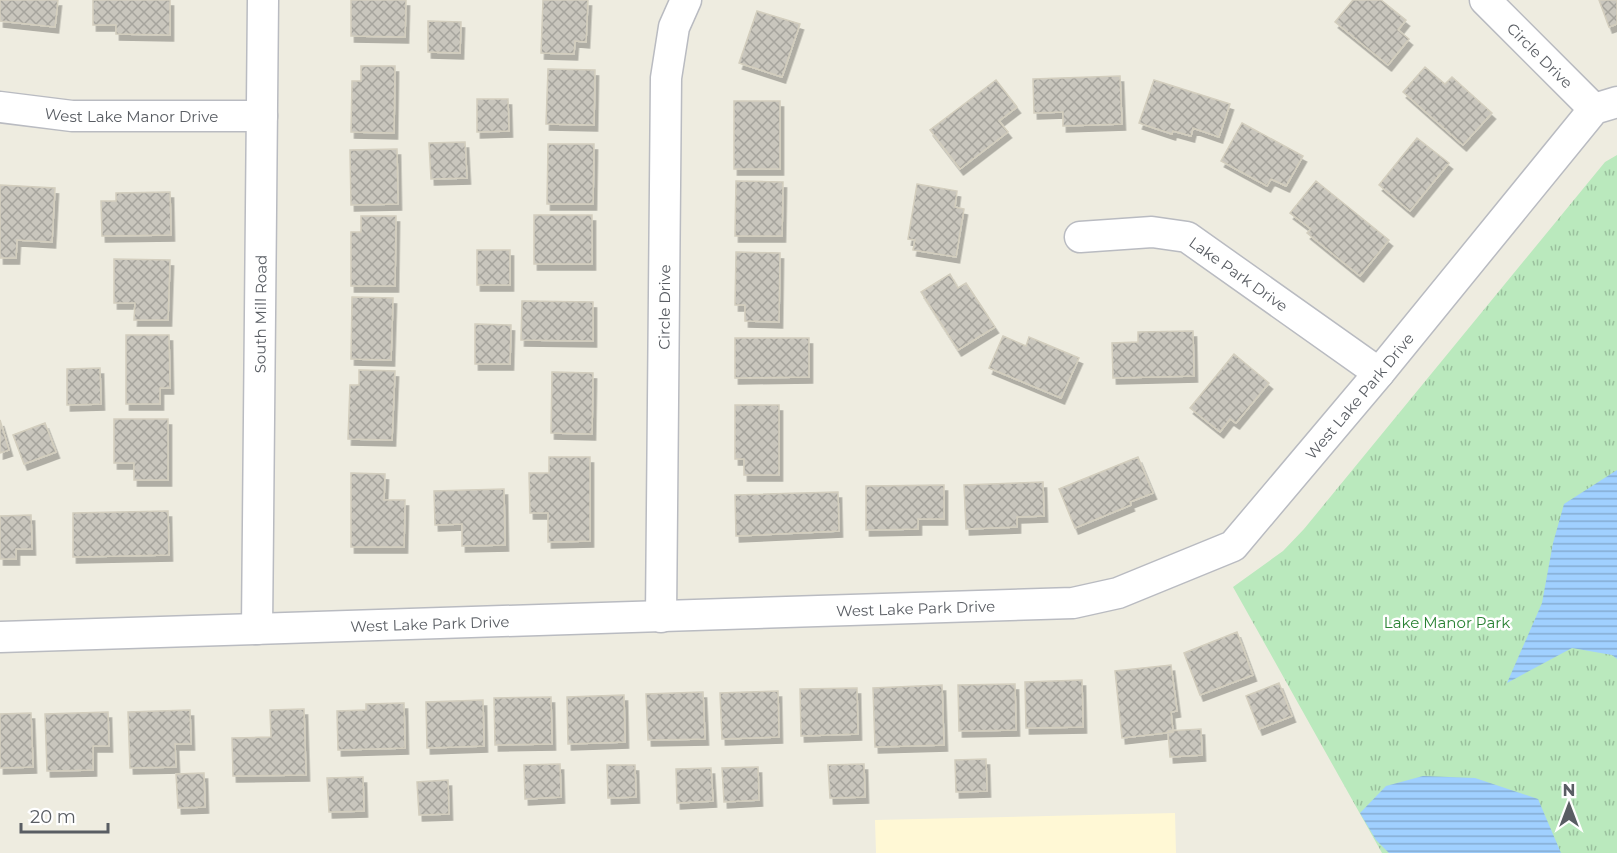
<svg xmlns="http://www.w3.org/2000/svg" width="1617" height="853" font-family="Montserrat,sans-serif">
<style>
.commercial{fill:#fff8d5}
.park{fill:url(#park-tufts)}
.water{fill:url(#water-rules)}
.building{fill:url(#building-cross-hatch);stroke:#d3cebe;stroke-width:1.5;filter:url(#shadow)}
.lines{fill:none;stroke-linecap:round;stroke-linejoin:round}
.minor-casing{stroke:#b9bbc1;stroke-width:33}
.minor{stroke:#fff;stroke-width:30}
.labels{text-anchor:middle;dominant-baseline:central;stroke-width:5;stroke-linejoin:round;paint-order:stroke}
.street-label{font-size:15px;fill:#595d63;stroke:#fff}
.park-label{font-size:15px;fill:#2a8234;stroke:#fff}
</style>
<defs>
<pattern id="park-tufts" width="24" height="20" patternUnits="userSpaceOnUse" patternTransform="scale(1.5)"><rect width="24" height="20" fill="#bae9bd"/><path d="M3 7l-1-3M5 7V3M7 7l1-3M15 17l-1-3M17 17v-4M19 17l1-3" fill="none" stroke="#9ac09d"/></pattern>
<pattern id="water-rules" width="6" height="5" patternUnits="userSpaceOnUse" patternTransform="scale(1.5)"><rect width="6" height="5" fill="#a0d0ff"/><path d="M0 2.5h6" fill="none" stroke="#85acd2"/></pattern>
<pattern id="building-cross-hatch" width="8" height="8" patternUnits="userSpaceOnUse" patternTransform="scale(1.5)"><rect width="8" height="8" fill="#c9c6bd"/><path d="M0 0l8 8M0 8l8-8" fill="none" stroke="#a6a49d"/></pattern>
<filter id="shadow"><feDropShadow dx="3.5" dy="6" stdDeviation="0" flood-color="#0004"/></filter>
</defs>
<rect width="100%" height="100%" fill="#eeece0"/>
<!-- commercial -->
<path class="commercial" d="M 1175,813 L 1176,853 L 876,853 L 875,820 Z"/>
<!-- park -->
<path class="park" d="M 1617,155 L 1617,853 L 1382,853 L 1233,587 L 1283,551 L 1304,529 L 1605,162 Z"/>
<!-- water -->
<path class="water" d="M 1617,470 L 1617,659 L 1612,655 L 1572,648 L 1507,683 L 1542,603 L 1553,543 L 1564,504 Z
M 1423,776 L 1475,778 L 1538,799 L 1561,853 L 1389,853 L 1376,840 L 1360,813 L 1386,786 Z"/>
<!-- building -->
<path class="building" d="M 0,0 L 58,0 L 55,27 L 0,21 Z
M 93,0 L 170,0 L 170,35 L 116,34 L 116,25 L 93,25 Z
M 351,0 L 406,0 L 405,37 L 351,36 Z
M 543,0 L 588,0 L 586,42 L 575,41 L 574,54 L 541,53 Z
M 1353,0 L 1381,0 L 1406,20 L 1398,30 L 1409,39 L 1388,65 L 1335,22 Z
M 1599,0 L 1617,0 L 1617,24 L 1609,27 Z
M 757,11 L 800,24 L 782,77 L 739,63 Z
M 428,21 L 461,22 L 460,53 L 428,52 Z
M 361,66 L 395,66 L 394,133 L 351,132 L 352,81 L 361,81 Z
M 1425,67 L 1445,84 L 1452,77 L 1492,113 L 1463,145 L 1403,92 Z
M 548,69 L 595,70 L 594,125 L 546,124 Z
M 1120,76 L 1122,124 L 1063,126 L 1063,112 L 1034,113 L 1033,79 Z
M 996,80 L 1017,107 L 999,121 L 1008,132 L 960,169 L 930,130 Z
M 1154,80 L 1230,104 L 1219,137 L 1193,128 L 1191,136 L 1173,131 L 1172,134 L 1139,123 Z
M 477,99 L 508,99 L 509,131 L 477,132 Z
M 734,101 L 780,101 L 780,169 L 734,169 Z
M 1242,123 L 1303,156 L 1286,186 L 1271,179 L 1267,186 L 1221,161 Z
M 1417,138 L 1449,163 L 1410,211 L 1379,185 Z
M 465,142 L 467,178 L 431,179 L 429,143 Z
M 548,144 L 594,144 L 593,204 L 547,204 Z
M 397,149 L 398,204 L 351,205 L 350,150 Z
M 736,181 L 783,182 L 782,236 L 735,236 Z
M 1316,181 L 1389,240 L 1360,276 L 1307,233 L 1311,229 L 1290,213 Z
M 917,184 L 957,191 L 955,207 L 964,209 L 956,257 L 913,250 L 915,240 L 908,239 Z
M 0,185 L 55,188 L 52,242 L 17,240 L 16,258 L 0,258 Z
M 170,192 L 171,235 L 102,236 L 101,201 L 116,201 L 116,193 Z
M 534,215 L 592,215 L 592,264 L 534,264 Z
M 361,216 L 396,216 L 395,286 L 351,286 L 351,232 L 361,232 Z
M 477,250 L 510,250 L 510,285 L 477,285 Z
M 736,252 L 780,253 L 779,322 L 745,321 L 745,305 L 735,305 Z
M 114,259 L 170,260 L 168,320 L 134,320 L 135,303 L 114,303 Z
M 950,274 L 958,288 L 966,283 L 995,327 L 958,350 L 921,292 Z
M 352,297 L 393,298 L 391,360 L 351,359 Z
M 522,301 L 593,302 L 593,341 L 521,340 Z
M 475,324 L 511,325 L 510,364 L 475,364 Z
M 1193,331 L 1194,376 L 1113,378 L 1112,343 L 1138,342 L 1138,332 Z
M 126,335 L 169,335 L 170,388 L 160,388 L 160,404 L 126,404 Z
M 1003,336 L 1026,346 L 1029,337 L 1079,358 L 1061,398 L 989,368 Z
M 735,338 L 809,338 L 809,377 L 735,378 Z
M 1234,354 L 1269,383 L 1236,423 L 1230,419 L 1220,432 L 1190,408 Z
M 100,368 L 101,404 L 67,405 L 67,369 Z
M 359,370 L 395,371 L 392,440 L 348,439 L 350,385 L 359,385 Z
M 552,372 L 593,373 L 592,434 L 551,433 Z
M 735,405 L 779,405 L 779,475 L 744,475 L 744,459 L 735,459 Z
M 114,419 L 168,419 L 168,480 L 134,480 L 134,463 L 114,463 Z
M 0,420 L 9,450 L 0,453 Z
M 45,423 L 56,452 L 24,464 L 13,435 Z
M 549,457 L 590,457 L 590,541 L 548,542 L 548,513 L 530,513 L 529,473 L 549,473 Z
M 1138,457 L 1153,493 L 1130,502 L 1131,505 L 1075,528 L 1059,489 Z
M 351,473 L 385,474 L 384,500 L 405,500 L 404,547 L 351,547 Z
M 1043,482 L 1044,516 L 1017,517 L 1017,527 L 966,529 L 964,485 Z
M 944,485 L 944,519 L 918,519 L 918,529 L 866,530 L 866,486 Z
M 504,489 L 505,545 L 462,546 L 462,524 L 435,525 L 434,491 Z
M 838,492 L 839,531 L 736,536 L 735,495 Z
M 168,511 L 169,555 L 73,557 L 73,513 Z
M 31,515 L 32,549 L 16,549 L 16,559 L 0,559 L 0,516 Z
M 1237,632 L 1253,675 L 1200,695 L 1184,653 Z
M 1171,665 L 1177,711 L 1171,712 L 1173,732 L 1122,738 L 1115,671 Z
M 1082,680 L 1083,727 L 1026,728 L 1025,682 Z
M 1279,683 L 1292,716 L 1259,729 L 1246,696 Z
M 1015,684 L 1016,730 L 959,731 L 958,685 Z
M 942,685 L 944,745 L 875,747 L 873,688 Z
M 857,688 L 858,734 L 801,736 L 800,689 Z
M 778,691 L 779,737 L 722,739 L 720,693 Z
M 703,692 L 705,739 L 648,740 L 646,694 Z
M 624,695 L 625,742 L 568,744 L 567,697 Z
M 551,697 L 552,744 L 495,745 L 494,698 Z
M 483,700 L 484,746 L 427,748 L 426,702 Z
M 404,703 L 405,748 L 338,750 L 337,711 L 366,710 L 366,704 Z
M 304,709 L 306,775 L 233,776 L 232,738 L 271,737 L 270,710 Z
M 190,710 L 191,744 L 175,744 L 176,767 L 130,768 L 128,712 Z
M 108,712 L 109,746 L 93,746 L 93,770 L 47,771 L 45,714 Z
M 31,713 L 33,767 L 0,768 L 0,714 Z
M 1201,729 L 1202,755 L 1170,757 L 1168,731 Z
M 986,759 L 987,791 L 956,792 L 955,760 Z
M 560,764 L 561,797 L 525,799 L 524,765 Z
M 864,764 L 865,797 L 830,798 L 828,765 Z
M 607,765 L 635,765 L 636,797 L 608,798 Z
M 758,767 L 759,800 L 724,802 L 722,768 Z
M 711,768 L 713,801 L 677,803 L 676,769 Z
M 204,773 L 205,807 L 178,808 L 176,774 Z
M 363,777 L 364,811 L 329,812 L 327,778 Z
M 448,780 L 449,814 L 419,815 L 417,782 Z"/>
<g class="lines">
<!-- minor casing -->
<g class="minor-casing">
<g id="minor">
<path id="s1" d="M 1485,0 L 1594,109"/>
<path id="s2" d="M 0,107 L 72,116 L 262,116"/>
<path id="s3" d="M 1080,237 L 1152,232 L 1187,237 L 1379,373"/>
<path id="s4" d="M 661,617 L 666,78 L 674,27 L 686,0"/>
<path id="s5" d="M 257,629 L 263,0"/>
<path id="s6" d="M 0,637 L 1073,603 L 1118,593 L 1233,546 L 1379,373 L 1594,109 L 1617,102"/>
</g>
</g>
<!-- minor -->
<use href="#minor" class="minor"/>
</g>
<g class="labels">
<!-- street labels -->
<g class="street-label">
<text stroke="none"><textPath href="#s1" startOffset="78">Circle Drive</textPath></text>
<text stroke="none"><textPath href="#s2" startOffset="132">West Lake Manor Drive</textPath></text>
<text stroke="none"><textPath href="#s3" startOffset="171">Lake Park Drive</textPath></text>
<text stroke="none"><textPath href="#s4" startOffset="310">Circle Drive</textPath></text>
<text stroke="none"><textPath href="#s5" startOffset="315">South Mill Road</textPath></text>
<text stroke="none"><textPath href="#s6" startOffset="1440">West Lake Park Drive</textPath></text>
<text stroke="none"><textPath href="#s6" startOffset="916">West Lake Park Drive</textPath></text>
<text stroke="none"><textPath href="#s6" startOffset="430">West Lake Park Drive</textPath></text>
</g>
<!-- park labels -->
<g class="park-label">
<text x="1447" y="622">Lake Manor Park</text>
</g>
</g>
<!-- north arrow -->
<g transform="translate(1569 805)" stroke="#ffffff" stroke-width="4.5" paint-order="stroke">
<path d="M0-4.5L10 22L0 15L-10 22Z" fill="#595d63"/>
<text y="-9" font-size="16" font-weight="bold" text-anchor="middle" fill="#595d63">N</text>
</g>
<!-- scale -->
<path d="M21 823v9h87v-9" fill="none" stroke="#595d63" stroke-width="3"/>
<text x="30" y="823" font-size="18" fill="#595d63" stroke="#ffffff" stroke-width="4.5" paint-order="stroke">20 m</text>
</svg>
